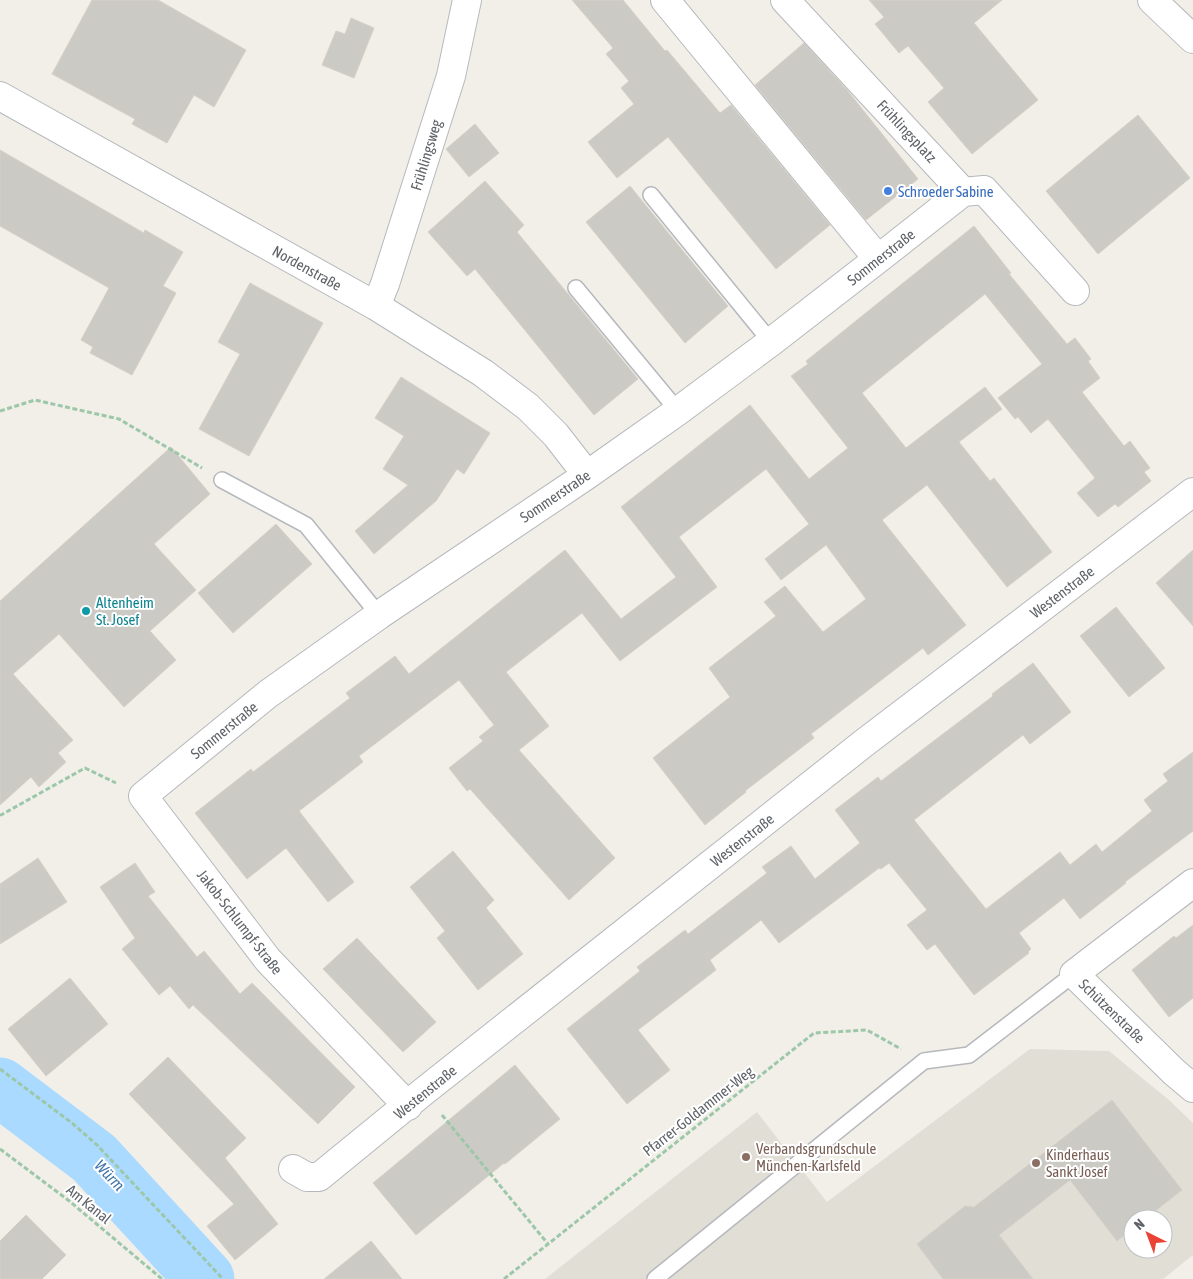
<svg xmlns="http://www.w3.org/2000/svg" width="1193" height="1279" font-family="'Asap Condensed',sans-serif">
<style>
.education{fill:#e1ded6;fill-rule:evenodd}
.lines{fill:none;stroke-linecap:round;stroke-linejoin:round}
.river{stroke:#aadaff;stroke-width:59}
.building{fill:#cccac5;stroke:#d6d1c6}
.service-casing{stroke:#b5b8bc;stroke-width:18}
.minor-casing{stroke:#b5b8bc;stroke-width:30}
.tertiary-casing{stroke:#b5b8bc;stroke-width:30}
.path{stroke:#9cc7a9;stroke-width:3;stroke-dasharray:5 2.5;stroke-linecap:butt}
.service{stroke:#fff;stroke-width:15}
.minor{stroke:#fff;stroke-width:28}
.tertiary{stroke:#fff;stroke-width:28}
.shop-dot{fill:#3f7fe0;stroke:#fff;stroke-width:2}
.culture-dot{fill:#0f9aa8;stroke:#fff;stroke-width:2}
.education-dot{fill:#8d6e63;stroke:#fff;stroke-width:2}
.labels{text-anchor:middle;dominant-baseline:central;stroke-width:4;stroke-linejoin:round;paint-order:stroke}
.street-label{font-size:15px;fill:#5f6368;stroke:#fff}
.shop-label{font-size:15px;fill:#366cbe;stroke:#fff;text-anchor:start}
.culture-label{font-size:15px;fill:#0d838f;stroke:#fff;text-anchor:start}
.education-label{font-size:15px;fill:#785e54;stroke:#fff;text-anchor:start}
.water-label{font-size:16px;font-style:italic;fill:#4174aa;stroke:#fff}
</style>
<rect width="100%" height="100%" fill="#f1efe8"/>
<!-- education -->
<path class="education" d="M 1030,1049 L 1109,1051 L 1169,1100 L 1193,1123 L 1193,1255 L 1163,1279 L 545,1279 L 757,1112 L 827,1202 ZM 1133,1219 L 1163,1219 L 1163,1249 L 1133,1249 Z"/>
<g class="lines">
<!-- river -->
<path class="river" d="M 0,1087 L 94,1158 L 205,1279"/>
</g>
<!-- building -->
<path class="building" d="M 92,0 L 158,0 L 246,50 L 214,107 L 194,95 L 167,143 L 132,124 L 135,119 L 52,74 Z
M 572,0 L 623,0 L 665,51 L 667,50 L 720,113 L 731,105 L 830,225 L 776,269 L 668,137 L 617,178 L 588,142 L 634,104 L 621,88 L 629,81 L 606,54 L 613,48 Z
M 869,0 L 1002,0 L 974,23 L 1038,100 L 972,154 L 928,102 L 944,88 L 908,46 L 899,53 L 875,24 L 884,17 Z
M 351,18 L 374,28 L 354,78 L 322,65 L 336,31 L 345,34 Z
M 804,43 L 847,90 L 918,179 L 866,220 L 755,85 Z
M 1138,115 L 1190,178 L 1098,254 L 1046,191 Z
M 475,124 L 499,153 L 469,177 L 446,149 Z
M 0,150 L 144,233 L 145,230 L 183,252 L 163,286 L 176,293 L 132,375 L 90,353 L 93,347 L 81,340 L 109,288 L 0,226 Z
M 485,181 L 524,225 L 517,232 L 638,379 L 594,415 L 475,269 L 467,276 L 428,232 Z
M 630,186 L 728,306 L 685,343 L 586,222 Z
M 974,226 L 1011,273 L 1009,274 L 1067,344 L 1075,338 L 1091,359 L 1088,361 L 1100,378 L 1082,392 L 1124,446 L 1130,441 L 1150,468 L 1144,472 L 1151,481 L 1118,507 L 1115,504 L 1098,517 L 1077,493 L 1095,478 L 1048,419 L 1031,433 L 1018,417 L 1015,419 L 998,398 L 1042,364 L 985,294 L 862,393 L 906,448 L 985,387 L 1002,409 L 959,442 L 990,481 L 994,478 L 1052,552 L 1007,587 L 927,485 L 882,520 L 966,625 L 928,655 L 923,648 L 811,734 L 814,738 L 745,791 L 746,792 L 705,825 L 653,758 L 730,697 L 709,668 L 776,616 L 764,602 L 785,586 L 823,632 L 866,599 L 826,545 L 781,580 L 765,559 L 809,524 L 766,469 L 679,537 L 717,587 L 620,661 L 582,613 L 506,672 L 549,726 L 519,750 L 615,858 L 569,900 L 470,789 L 467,791 L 449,768 L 483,741 L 479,737 L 494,725 L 459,680 L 359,756 L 363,762 L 299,811 L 354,882 L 328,902 L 286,848 L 247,879 L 195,813 L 251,769 L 253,772 L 350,698 L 346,693 L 395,656 L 409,674 L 565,550 L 621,619 L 676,577 L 621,507 L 750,405 L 809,479 L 848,448 L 791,376 L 808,364 L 806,361 Z
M 250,283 L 323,323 L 249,456 L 199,429 L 240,354 L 218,342 Z
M 401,377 L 490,433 L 464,474 L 457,469 L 436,501 L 374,554 L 355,531 L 408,485 L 383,469 L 404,436 L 375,418 Z
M 171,447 L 210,494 L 154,544 L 196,590 L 150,631 L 176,660 L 124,707 L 59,634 L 13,674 L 73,740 L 58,753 L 66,762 L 39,787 L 31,777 L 0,805 L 0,601 Z
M 276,524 L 312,564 L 233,633 L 198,593 Z
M 1193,550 L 1193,626 L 1156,583 Z
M 1116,607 L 1165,668 L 1129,697 L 1080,636 Z
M 1033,663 L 1071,712 L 1030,744 L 1023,735 L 914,820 L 986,909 L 1060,852 L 1070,865 L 1096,844 L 1102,852 L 1152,811 L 1144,800 L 1168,781 L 1163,774 L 1193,752 L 1193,831 L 1125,882 L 1126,883 L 1080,919 L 1064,898 L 1019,933 L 1031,949 L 1028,952 L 1029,953 L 974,995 L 935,944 L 927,950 L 907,925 L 927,910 L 889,863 L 881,869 L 879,868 L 779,943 L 761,920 L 710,960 L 716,970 L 638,1030 L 670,1070 L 627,1104 L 567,1029 L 640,971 L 637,967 L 685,930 L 688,934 L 767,873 L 762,867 L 791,846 L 815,879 L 860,843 L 835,810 L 878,777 L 881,781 L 993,696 L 992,694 Z
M 453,851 L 494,900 L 486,908 L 523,954 L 478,990 L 437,938 L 445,931 L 410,887 Z
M 38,858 L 67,902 L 0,944 L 0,884 Z
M 135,863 L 155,892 L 148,896 L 197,957 L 204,951 L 240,994 L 252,983 L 355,1087 L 318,1124 L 193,1005 L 189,1009 L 170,986 L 159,995 L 122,949 L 135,938 L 100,887 Z
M 1193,925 L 1193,998 L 1169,1017 L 1132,970 L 1174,936 L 1176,938 Z
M 357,938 L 436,1022 L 403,1052 L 323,969 Z
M 70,978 L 108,1024 L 46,1076 L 8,1029 Z
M 168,1057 L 246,1138 L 225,1158 L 278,1224 L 235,1260 L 207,1226 L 234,1204 L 129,1094 Z
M 515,1065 L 560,1119 L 505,1164 L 504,1163 L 416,1235 L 373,1183 Z
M 1112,1100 L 1182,1190 L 1145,1219 L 1133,1219 L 1133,1228 L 1117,1241 L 1070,1180 L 999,1235 L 1033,1279 L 943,1279 L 917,1244 L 965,1206 L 974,1207 Z
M 26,1215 L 66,1255 L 42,1279 L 0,1279 L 0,1241 Z
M 371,1241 L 402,1279 L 324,1279 Z"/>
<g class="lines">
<!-- service casing -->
<g class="service-casing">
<path id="service" d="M 651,195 L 771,342
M 576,288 L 678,411
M 222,480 L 306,525 L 379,615
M 655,1279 L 924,1061 L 969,1055 L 1074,974"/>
</g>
<!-- minor casing -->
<g class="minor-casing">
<path id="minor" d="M 665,0 L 878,259
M 785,0 L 963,192
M 0,96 L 376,306 L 483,373 L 528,407 L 556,435 L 587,475
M 963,192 L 984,190 L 1075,291
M 376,306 L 385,284 L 451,76 L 467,0
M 1193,883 L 1074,974 L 1174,1072 L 1193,1088
M 408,1106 L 268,960 L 143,796 L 268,694 L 379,615 L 587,475 L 678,411 L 771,342 L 878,259 L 963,192
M 293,1169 L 307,1177 L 319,1177 L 423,1092 L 864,743 L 1193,492"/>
</g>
<!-- tertiary casing -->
<g class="tertiary-casing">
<path id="tertiary" d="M 1152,0 L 1193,39"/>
</g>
<!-- path -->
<path class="path" d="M 0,411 L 35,400 L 119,419 L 202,468
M 0,814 L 1,815 L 85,768 L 116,783
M 0,1069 L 72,1123 L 97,1145 L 223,1279
M 442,1115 L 548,1244
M 0,1149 L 68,1200 L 162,1279
M 504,1279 L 814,1033 L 867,1030 L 901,1049"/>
<!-- service -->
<use href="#service" class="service"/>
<!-- minor -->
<use href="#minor" class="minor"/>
<!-- tertiary -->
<use href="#tertiary" class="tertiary"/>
</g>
<!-- markers -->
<circle class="shop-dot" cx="888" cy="191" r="5"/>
<circle class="culture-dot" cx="86" cy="611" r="5"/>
<g class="education-dot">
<circle cx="746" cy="1157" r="5"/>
<circle cx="1036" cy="1163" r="5"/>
</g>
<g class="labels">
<!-- street labels -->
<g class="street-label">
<text transform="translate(907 131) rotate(47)">Frühlingsplatz</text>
<text transform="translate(426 155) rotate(-73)">Frühlingsweg</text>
<text transform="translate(881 257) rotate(-38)">Sommerstraße</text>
<text transform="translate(307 268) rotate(29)">Nordenstraße</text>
<text transform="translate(555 496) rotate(-34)">Sommerstraße</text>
<text transform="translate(1062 592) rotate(-37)">Westenstraße</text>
<text transform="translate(224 730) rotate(-39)">Sommerstraße</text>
<text transform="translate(742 840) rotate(-38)">Westenstraße</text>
<text transform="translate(240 922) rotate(52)">Jakob-Schlumpf-Straße</text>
<text transform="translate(1112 1011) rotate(44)">Schützenstraße</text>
<text transform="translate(425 1092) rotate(-39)">Westenstraße</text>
<text transform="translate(698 1111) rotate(-38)">Pfarrer-Goldammer-Weg</text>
<text transform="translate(89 1204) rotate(39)">Am Kanal</text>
</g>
<!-- shop labels -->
<g class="shop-label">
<text x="898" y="191">Schroeder Sabine</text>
</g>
<!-- culture labels -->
<g class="culture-label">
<text x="96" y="602">Altenheim<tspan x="96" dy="17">St. Josef</tspan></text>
</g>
<!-- education labels -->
<g class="education-label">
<text x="756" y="1148">Verbandsgrundschule<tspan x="756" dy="17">München-Karlsfeld</tspan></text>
<text x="1046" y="1154">Kinderhaus<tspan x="1046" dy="17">Sankt Josef</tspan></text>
</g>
<!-- water labels -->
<g class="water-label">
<text transform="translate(110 1175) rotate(47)">Würm</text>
</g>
</g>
<!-- north arrow -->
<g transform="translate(1148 1234) rotate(318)"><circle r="24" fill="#ffffff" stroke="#bfc1c3"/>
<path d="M0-4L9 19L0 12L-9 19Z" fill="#ea4335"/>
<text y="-8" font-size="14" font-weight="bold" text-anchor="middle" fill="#5f6368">N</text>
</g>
</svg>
